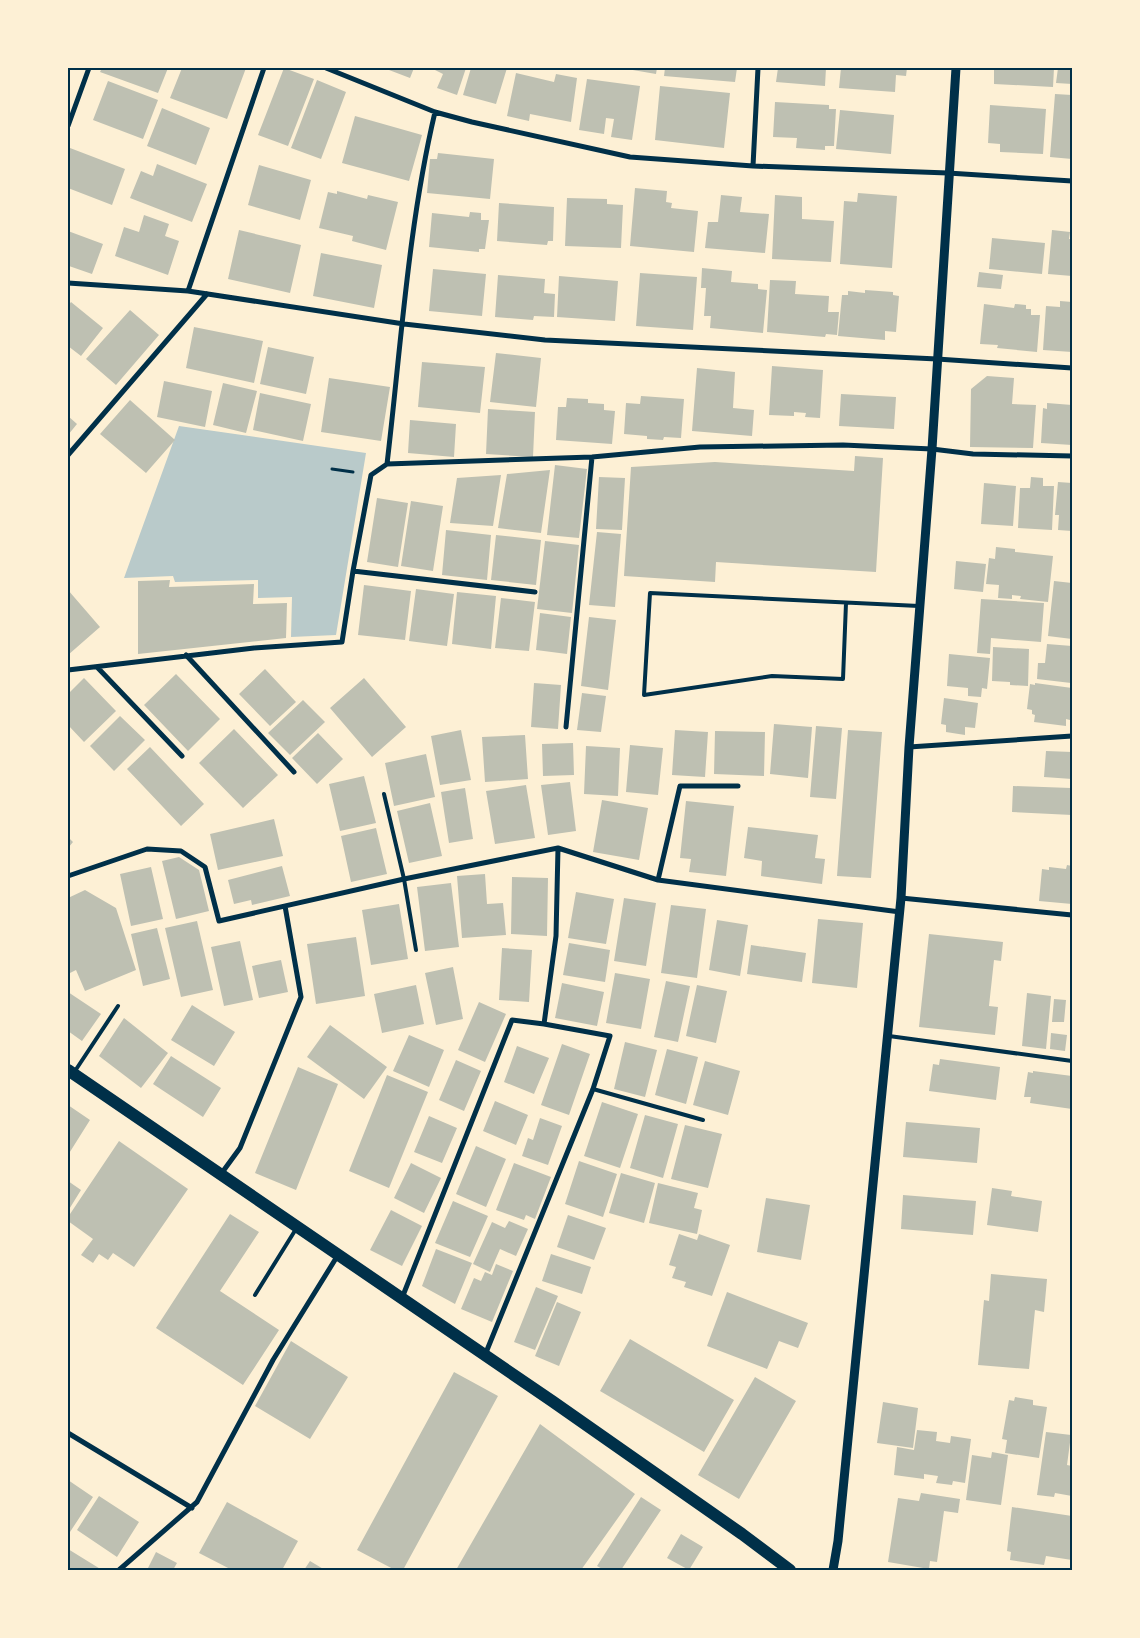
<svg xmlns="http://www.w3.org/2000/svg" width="1140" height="1638" font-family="'Source Sans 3',sans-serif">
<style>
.green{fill:#b9caca}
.building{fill:#bec0b2}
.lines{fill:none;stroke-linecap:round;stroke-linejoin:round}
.path{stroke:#003049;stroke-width:3}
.service{stroke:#003049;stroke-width:4}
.minor{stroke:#003049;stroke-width:5}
.tertiary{stroke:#003049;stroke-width:9}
.primary{stroke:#003049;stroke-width:12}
.neatline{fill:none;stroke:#003049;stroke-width:2}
</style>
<rect width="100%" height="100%" fill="#fdf0d5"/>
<!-- green -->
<path class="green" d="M 179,426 L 366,453 L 336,635 L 291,637 L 292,597 L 258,598 L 258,580 L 175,582 L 173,576 L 124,578 Z"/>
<!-- building -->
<path class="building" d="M 102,68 L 168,68 L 158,93 L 100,72 Z
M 182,68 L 246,68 L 227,119 L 170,98 Z
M 284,68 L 314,79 L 288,146 L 258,135 Z
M 390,68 L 414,68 L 410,78 L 389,70 Z
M 431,68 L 466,68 L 457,95 L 437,88 L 443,74 Z
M 471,68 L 507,68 L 496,104 L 463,95 Z
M 621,68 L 657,68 L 656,74 Z
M 665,68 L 737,68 L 735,82 L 664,76 Z
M 778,68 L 826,68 L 825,86 L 776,82 Z
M 841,68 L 907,68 L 906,76 L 896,75 L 895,92 L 839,88 Z
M 994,68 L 1054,68 L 1053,87 L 994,84 Z
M 1058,68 L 1072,68 L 1072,84 L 1056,83 Z
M 516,73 L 554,82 L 556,74 L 577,78 L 571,122 L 530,114 L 529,121 L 507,116 Z
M 587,79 L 640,86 L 632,140 L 611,137 L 614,119 L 606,118 L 604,134 L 579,130 Z
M 317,80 L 346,92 L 321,159 L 291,148 Z
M 108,81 L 158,100 L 143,139 L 93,120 Z
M 660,86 L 730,93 L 724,148 L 655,140 Z
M 1055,94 L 1072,95 L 1072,159 L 1050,157 Z
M 775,102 L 829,105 L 829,109 L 836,109 L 834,146 L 825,146 L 825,150 L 796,148 L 797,138 L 773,137 Z
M 990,105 L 1046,109 L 1043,154 L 1000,152 L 1000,144 L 988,143 Z
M 162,108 L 210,128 L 196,165 L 147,146 Z
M 840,110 L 894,115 L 891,154 L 836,149 Z
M 355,116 L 422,135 L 409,181 L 342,163 Z
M 70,148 L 125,169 L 112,205 L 68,188 L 68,155 Z
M 438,153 L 494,159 L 490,199 L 427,193 L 430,159 L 437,159 Z
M 157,164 L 207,184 L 192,222 L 130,198 L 141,171 L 153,176 Z
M 259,165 L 311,180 L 300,220 L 248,205 Z
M 635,188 L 667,191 L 666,202 L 672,203 L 671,208 L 698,211 L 694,252 L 630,246 Z
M 337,191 L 367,199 L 368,195 L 398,202 L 386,250 L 352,241 L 353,236 L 319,228 L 328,192 L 337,194 Z
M 858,193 L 897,196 L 892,268 L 840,264 L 844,201 L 857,202 Z
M 721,195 L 742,197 L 740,212 L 769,214 L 765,253 L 705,248 L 708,222 L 718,222 Z
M 775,195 L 802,197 L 802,219 L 834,221 L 831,262 L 772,259 Z
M 567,198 L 607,199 L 607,204 L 623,205 L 621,248 L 565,246 Z
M 499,203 L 554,207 L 553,241 L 548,241 L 547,245 L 497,241 Z
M 470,212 L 481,213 L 481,220 L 489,220 L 485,249 L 479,249 L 479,252 L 429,247 L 432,213 L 469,217 Z
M 144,215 L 169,224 L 165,236 L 179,241 L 168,275 L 115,256 L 124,227 L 139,232 Z
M 239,230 L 301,245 L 290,293 L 228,279 Z
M 1052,230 L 1070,232 L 1069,239 L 1072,239 L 1072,276 L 1048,274 Z
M 68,231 L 103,244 L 92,274 L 69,266 L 68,269 Z
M 992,238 L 1045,243 L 1042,274 L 989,269 Z
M 321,253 L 382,265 L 374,308 L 313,296 Z
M 702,268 L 732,271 L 731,282 L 758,284 L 758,289 L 767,290 L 763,333 L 710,328 L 711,316 L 704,316 L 706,288 L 701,288 Z
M 433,269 L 486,274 L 482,316 L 429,311 Z
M 979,272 L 1003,275 L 1001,289 L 977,287 Z
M 640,273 L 697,277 L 693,330 L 636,326 Z
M 498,275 L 545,279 L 544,293 L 555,294 L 554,317 L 534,316 L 533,320 L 495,317 Z
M 559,276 L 618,281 L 615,321 L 557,317 Z
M 770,280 L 796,281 L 795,294 L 829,296 L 828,312 L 839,312 L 837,335 L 826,334 L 825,337 L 767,332 Z
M 865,290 L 893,292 L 893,295 L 899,296 L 896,332 L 885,331 L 885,340 L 838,336 L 842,295 L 848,295 L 848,291 L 865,293 Z
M 1060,301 L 1072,302 L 1072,352 L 1043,350 L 1046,306 L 1060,307 Z
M 71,302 L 103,328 L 81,356 L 68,346 L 68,306 Z
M 984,304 L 1014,308 L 1015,304 L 1026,305 L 1026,309 L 1031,309 L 1031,315 L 1040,315 L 1037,352 L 997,348 L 998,345 L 980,344 Z
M 130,310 L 159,335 L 116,385 L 86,359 Z
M 194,327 L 263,341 L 254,383 L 186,368 Z
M 268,347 L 314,357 L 306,394 L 260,384 Z
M 496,353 L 541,358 L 536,407 L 490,402 Z
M 422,362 L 485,367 L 480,413 L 418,407 Z
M 772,366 L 823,370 L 820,418 L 805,417 L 806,413 L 794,412 L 794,416 L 769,415 Z
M 697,368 L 735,372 L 733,408 L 754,410 L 752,436 L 692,431 Z
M 987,376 L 1014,378 L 1012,404 L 1036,405 L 1033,448 L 970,447 L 971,389 Z
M 329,378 L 390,387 L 381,441 L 321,432 Z
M 164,381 L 212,391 L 205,427 L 157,417 Z
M 223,383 L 257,391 L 246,433 L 213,425 Z
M 260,393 L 311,404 L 303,441 L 253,430 Z
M 841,394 L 896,397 L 894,429 L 839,426 Z
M 641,396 L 684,399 L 681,438 L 664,437 L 663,440 L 647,439 L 647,436 L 624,434 L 626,403 L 640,404 Z
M 567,398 L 588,399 L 588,403 L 604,404 L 604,410 L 615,411 L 612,444 L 556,440 L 558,407 L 566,407 Z
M 130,400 L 175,440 L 146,473 L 100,434 Z
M 1047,403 L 1072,405 L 1072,445 L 1041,443 L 1043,408 L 1047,409 Z
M 488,409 L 535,412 L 533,457 L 486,454 Z
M 68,416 L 77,424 L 68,435 Z
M 410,420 L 456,424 L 454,457 L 408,453 Z
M 855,456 L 883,458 L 876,572 L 716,562 L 715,582 L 624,576 L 631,467 L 715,462 L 854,471 Z
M 555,465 L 587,469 L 579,538 L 547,535 Z
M 550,470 L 541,533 L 498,528 L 507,474 Z
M 501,475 L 493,526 L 450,523 L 457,478 Z
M 599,477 L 625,478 L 622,530 L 596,529 Z
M 1031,477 L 1043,478 L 1043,486 L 1054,486 L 1052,530 L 1018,528 L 1020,488 L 1030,488 Z
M 1058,482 L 1072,483 L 1072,531 L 1058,530 L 1059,515 L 1055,515 Z
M 984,483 L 1016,486 L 1013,526 L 981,524 Z
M 377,498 L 408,503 L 398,567 L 367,562 Z
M 411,501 L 443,506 L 433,571 L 401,566 Z
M 446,530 L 491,535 L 487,580 L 442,575 Z
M 597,532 L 621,534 L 615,607 L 589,605 Z
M 496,535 L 541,540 L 536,585 L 491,580 Z
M 545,541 L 579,545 L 572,613 L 537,609 Z
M 996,547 L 1015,549 L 1015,552 L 1053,556 L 1048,602 L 1020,599 L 1021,596 L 1012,595 L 1012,599 L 998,598 L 999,585 L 986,584 L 989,558 L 995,559 Z
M 956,561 L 986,564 L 983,592 L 954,589 Z
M 170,580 L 169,587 L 254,584 L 253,604 L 287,603 L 286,638 L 138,654 L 138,581 Z
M 1054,581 L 1072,583 L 1072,639 L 1048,636 Z
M 364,585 L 411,591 L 405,640 L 358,635 Z
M 416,589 L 454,594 L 447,646 L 409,641 Z
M 68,590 L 100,627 L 68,655 Z
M 457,592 L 496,596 L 491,649 L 452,644 Z
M 501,598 L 535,602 L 529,651 L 495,648 Z
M 981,599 L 1044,603 L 1041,642 L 991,638 L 990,654 L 977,653 Z
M 540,613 L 571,617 L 567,654 L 536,650 Z
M 589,617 L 616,620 L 608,690 L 581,686 Z
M 1047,644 L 1072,646 L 1071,683 L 1037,679 L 1038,663 L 1045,663 Z
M 993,647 L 1029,649 L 1028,686 L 1010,685 L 1010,682 L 992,681 Z
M 949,654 L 990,658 L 987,689 L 982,688 L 981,697 L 968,696 L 968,688 L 947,686 Z
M 265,669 L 296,702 L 270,726 L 239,694 Z
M 176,674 L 220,719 L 188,751 L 144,705 Z
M 84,678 L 116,711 L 84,742 L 68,725 L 68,694 Z
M 364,678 L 406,727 L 372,757 L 330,708 Z
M 534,683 L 561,685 L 558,729 L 531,727 Z
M 1035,683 L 1072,688 L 1070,720 L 1066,719 L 1066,726 L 1034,722 L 1035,715 L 1032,714 L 1032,710 L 1027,709 L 1030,684 L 1035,685 Z
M 582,693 L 606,696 L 601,732 L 577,730 Z
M 944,698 L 978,703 L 975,728 L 965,727 L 965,735 L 946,732 L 946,725 L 941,724 Z
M 303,700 L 325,722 L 290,755 L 268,733 Z
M 120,716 L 145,740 L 114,771 L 90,746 Z
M 774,724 L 812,727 L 808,778 L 770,774 Z
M 816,726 L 842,728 L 836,799 L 810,797 Z
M 234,729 L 278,775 L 243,808 L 199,763 Z
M 461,730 L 471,780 L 440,785 L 431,736 Z
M 675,730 L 708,732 L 705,777 L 672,775 Z
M 848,730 L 882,732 L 871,878 L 837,876 Z
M 715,731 L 765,732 L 764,776 L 714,774 Z
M 318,733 L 343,759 L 317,784 L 292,758 Z
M 525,735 L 528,779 L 485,782 L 482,737 Z
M 573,743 L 574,775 L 543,776 L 542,744 Z
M 630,745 L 663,748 L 658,795 L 626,792 Z
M 586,746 L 620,748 L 618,796 L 584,794 Z
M 150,747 L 204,804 L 181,826 L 127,769 Z
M 1046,751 L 1072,752 L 1072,779 L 1044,777 Z
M 426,754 L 435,797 L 394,806 L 385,763 Z
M 364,776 L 376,823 L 340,831 L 329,784 Z
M 570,782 L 576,831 L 548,835 L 541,785 Z
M 526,785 L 535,838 L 495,844 L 486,791 Z
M 1013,786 L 1071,788 L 1072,815 L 1012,812 Z
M 465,788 L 473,839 L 449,843 L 441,792 Z
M 602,800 L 648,808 L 639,860 L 593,852 Z
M 686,801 L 734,806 L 726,876 L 689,872 L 691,859 L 680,858 Z
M 430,803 L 442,856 L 409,863 L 397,811 Z
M 274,819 L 283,856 L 218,870 L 210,834 Z
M 748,827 L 818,835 L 815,858 L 825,859 L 822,884 L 761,876 L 762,861 L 744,858 Z
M 376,828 L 387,874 L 351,882 L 341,836 Z
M 68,837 L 73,842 L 68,848 Z
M 179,857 L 199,870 L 209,911 L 176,919 L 162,861 Z
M 1067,865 L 1072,866 L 1072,904 L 1039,901 L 1042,869 L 1049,870 L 1049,867 L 1066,869 Z
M 282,866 L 290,896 L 252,905 L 251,900 L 234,904 L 228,880 Z
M 151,867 L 163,919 L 131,926 L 120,874 Z
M 485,874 L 487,904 L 503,903 L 506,935 L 462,938 L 457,876 Z
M 512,877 L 548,878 L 547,936 L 511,934 Z
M 451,883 L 459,947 L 425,951 L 417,887 Z
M 85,890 L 116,908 L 136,970 L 85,991 L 76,970 L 68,974 L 68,898 Z
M 576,892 L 614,899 L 606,944 L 568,938 Z
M 624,898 L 656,903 L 646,966 L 614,961 Z
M 399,904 L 408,959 L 371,965 L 362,910 Z
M 671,905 L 706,909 L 697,978 L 661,973 Z
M 818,919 L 863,923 L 857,988 L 812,983 Z
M 717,920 L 748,925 L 740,976 L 709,970 Z
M 197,921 L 213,990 L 181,997 L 165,928 Z
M 157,928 L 170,979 L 143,986 L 131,934 Z
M 929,934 L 1003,942 L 1001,961 L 994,960 L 989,1006 L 998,1007 L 995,1035 L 919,1027 Z
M 356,937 L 365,996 L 316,1004 L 307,944 Z
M 240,941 L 253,1000 L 224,1006 L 211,947 Z
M 569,943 L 610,950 L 605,982 L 563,975 Z
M 751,945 L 806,953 L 802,982 L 747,974 Z
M 502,948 L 532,950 L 529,1002 L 499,1000 Z
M 281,960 L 288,992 L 259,998 L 252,966 Z
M 453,967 L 463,1019 L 436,1025 L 425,973 Z
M 615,973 L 650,979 L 641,1029 L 606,1023 Z
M 666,981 L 690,986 L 678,1042 L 654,1037 Z
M 562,983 L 604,992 L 597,1026 L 555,1018 Z
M 416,985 L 424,1024 L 382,1033 L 374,994 Z
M 697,985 L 727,991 L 716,1043 L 686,1036 Z
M 68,992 L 101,1014 L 82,1041 L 68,1031 Z
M 1027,993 L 1051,996 L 1046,1049 L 1022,1046 Z
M 1054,999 L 1066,1000 L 1064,1022 L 1052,1022 Z
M 479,1002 L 506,1014 L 485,1062 L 458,1050 Z
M 192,1005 L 235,1032 L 214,1066 L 171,1040 Z
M 124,1018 L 168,1053 L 141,1088 L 99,1056 Z
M 330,1025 L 387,1067 L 364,1099 L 307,1057 Z
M 1051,1033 L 1067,1035 L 1065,1051 L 1050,1049 Z
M 409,1035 L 444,1050 L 429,1087 L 393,1071 Z
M 625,1042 L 657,1050 L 645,1097 L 614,1089 Z
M 562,1044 L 590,1054 L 569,1115 L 541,1105 Z
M 517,1046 L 549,1058 L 534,1094 L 504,1082 Z
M 667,1049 L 698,1057 L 686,1104 L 655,1095 Z
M 171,1056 L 221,1088 L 203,1117 L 153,1084 Z
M 940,1059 L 1000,1067 L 996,1100 L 929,1091 L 933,1064 L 939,1065 Z
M 456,1060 L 481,1071 L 464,1111 L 439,1100 Z
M 705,1061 L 740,1071 L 728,1115 L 693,1105 Z
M 298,1067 L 338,1084 L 296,1190 L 255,1173 Z
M 1033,1071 L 1072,1076 L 1072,1109 L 1030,1103 L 1031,1097 L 1024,1097 L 1028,1072 L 1033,1073 Z
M 387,1075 L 428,1092 L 389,1188 L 349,1171 Z
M 495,1101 L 528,1115 L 516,1145 L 483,1131 Z
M 602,1102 L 638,1114 L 620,1168 L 584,1156 Z
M 68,1105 L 90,1120 L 68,1155 Z
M 645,1115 L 678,1124 L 663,1178 L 630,1168 Z
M 429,1116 L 457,1128 L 442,1163 L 414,1152 Z
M 540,1118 L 562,1126 L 548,1165 L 522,1156 L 528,1138 L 533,1140 Z
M 906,1122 L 980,1128 L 977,1163 L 903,1157 Z
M 685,1125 L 722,1134 L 708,1188 L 671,1179 Z
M 119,1141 L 188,1189 L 134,1267 L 113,1253 L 108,1260 L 99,1254 L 93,1263 L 81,1255 L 93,1239 L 68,1221 L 68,1217 Z
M 476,1146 L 506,1159 L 486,1207 L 456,1194 Z
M 579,1161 L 617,1174 L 603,1217 L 565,1204 Z
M 411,1163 L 441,1178 L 424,1213 L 394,1198 Z
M 514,1163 L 551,1177 L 535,1219 L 526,1215 L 524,1220 L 496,1210 Z
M 621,1173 L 655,1183 L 644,1223 L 609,1213 Z
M 68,1181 L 81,1190 L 68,1211 Z
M 658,1183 L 698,1193 L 694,1208 L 702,1210 L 697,1234 L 649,1223 Z
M 992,1188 L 1012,1191 L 1011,1196 L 1042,1201 L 1038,1232 L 987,1225 Z
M 903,1195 L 976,1201 L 973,1235 L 901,1229 Z
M 766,1198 L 810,1205 L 801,1260 L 757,1252 Z
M 453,1201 L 488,1216 L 470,1257 L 435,1243 Z
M 391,1210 L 422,1226 L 402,1266 L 370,1250 Z
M 230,1214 L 259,1232 L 220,1291 L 279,1330 L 243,1385 L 156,1328 Z
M 568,1215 L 606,1228 L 594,1260 L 557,1247 Z
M 509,1221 L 528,1229 L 516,1256 L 500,1249 L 490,1272 L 473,1264 L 492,1222 L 505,1228 Z
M 679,1234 L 697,1240 L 699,1234 L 730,1245 L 712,1296 L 684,1287 L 686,1282 L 672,1278 L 676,1267 L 669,1265 Z
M 436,1249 L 472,1263 L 455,1304 L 422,1286 Z
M 551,1254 L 591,1267 L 582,1294 L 542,1281 Z
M 496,1264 L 513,1271 L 492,1322 L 461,1309 L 474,1278 L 481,1281 L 485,1272 L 492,1275 Z
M 991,1274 L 1047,1279 L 1044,1312 L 1035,1310 L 1029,1369 L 978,1365 L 984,1300 L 989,1301 Z
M 536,1287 L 558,1296 L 535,1350 L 514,1342 Z
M 727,1292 L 808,1323 L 798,1348 L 779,1341 L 767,1369 L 707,1346 Z
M 557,1302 L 581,1312 L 559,1366 L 535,1356 Z
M 630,1339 L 734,1400 L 704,1452 L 600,1391 Z
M 291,1341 L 348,1377 L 310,1439 L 255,1406 Z
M 454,1372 L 498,1396 L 403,1570 L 395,1570 L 357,1550 Z
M 755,1377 L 796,1401 L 739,1499 L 698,1475 Z
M 1015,1397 L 1033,1400 L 1033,1405 L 1047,1407 L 1039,1458 L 1005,1453 L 1007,1440 L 1002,1439 L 1009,1400 L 1014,1401 Z
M 883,1402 L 918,1408 L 913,1448 L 877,1443 Z
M 540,1424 L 635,1494 L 581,1570 L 456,1570 Z
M 917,1430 L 937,1432 L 936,1441 L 950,1443 L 951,1436 L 971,1439 L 965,1483 L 953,1481 L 952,1485 L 936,1483 L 938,1476 L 924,1474 L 924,1479 L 894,1475 L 897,1447 L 914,1450 Z
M 1046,1432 L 1071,1435 L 1067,1465 L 1072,1466 L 1072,1496 L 1055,1493 L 1054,1497 L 1037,1495 Z
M 992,1452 L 1008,1455 L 1001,1505 L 966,1500 L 972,1455 L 991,1458 Z
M 68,1480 L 93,1497 L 70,1532 L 68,1531 Z
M 921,1493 L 960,1499 L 958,1513 L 944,1511 L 937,1562 L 930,1561 L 929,1569 L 888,1562 L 898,1498 L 919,1501 Z
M 99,1496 L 139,1522 L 117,1557 L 77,1530 Z
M 641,1497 L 661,1510 L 621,1570 L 604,1570 L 597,1566 Z
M 227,1502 L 298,1541 L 282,1570 L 232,1570 L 199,1553 Z
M 1012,1507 L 1072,1516 L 1072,1560 L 1046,1556 L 1044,1565 L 1010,1560 L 1011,1552 L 1007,1551 Z
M 681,1534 L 703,1547 L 689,1570 L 667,1558 Z
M 68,1549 L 102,1570 L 68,1570 Z
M 156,1552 L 177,1563 L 173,1570 L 147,1570 Z
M 310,1561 L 325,1570 L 304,1570 Z"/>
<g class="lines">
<!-- path -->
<path class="path" d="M 332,469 L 353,472"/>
<!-- service -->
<path class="service" d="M 846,603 L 843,679 L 772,676 L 644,695 L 650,593 L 919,606
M 384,794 L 404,879 L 416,950
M 889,1036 L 1072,1061
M 75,1071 L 118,1006
M 593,1089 L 703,1120
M 255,1295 L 296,1229"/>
<!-- minor -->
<path class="minor" d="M 326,68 L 435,112 L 472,122 L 630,157 L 753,166 L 948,173 L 1072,181
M 68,126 L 89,68
M 753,166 L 758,68
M 68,283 L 188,291 L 404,324 L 545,340 L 937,359 L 1072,368
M 188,291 L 264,68
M 68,455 L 207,294
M 387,464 C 401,346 408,227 435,112
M 353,571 L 535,592
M 186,655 L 294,772
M 97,667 L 182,756
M 68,670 L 254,648 L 342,642 L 353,571 L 371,475 L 387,464 L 592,457 L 700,447 L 843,445 L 932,449 L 973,454 L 1072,456
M 566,727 L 592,457
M 909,747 L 1072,736
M 68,876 L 147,849 L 181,851 L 205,867 L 219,921 L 404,879 L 558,848 L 658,880 L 900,912
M 658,880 L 680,786 L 738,786
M 901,898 L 1072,915
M 221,1174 L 240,1148 L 301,997 L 285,906
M 402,1298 L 512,1020 L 544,1024
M 485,1355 L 593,1089 L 610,1036 L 544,1024 L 556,936 L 558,848
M 68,1433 L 192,1508
M 119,1570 L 197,1502 L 273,1360 L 338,1255"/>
<!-- tertiary -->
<path class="tertiary" d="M 833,1570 L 838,1541 L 901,898 L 909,747 L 932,449 L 956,68"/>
<!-- primary -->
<path class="primary" d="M 68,1070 L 552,1401 L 742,1534 L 790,1570"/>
</g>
<!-- border -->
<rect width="1140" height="1638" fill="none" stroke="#fdf0d5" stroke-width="138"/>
<rect x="69" y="69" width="1002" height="1500" class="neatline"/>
</svg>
